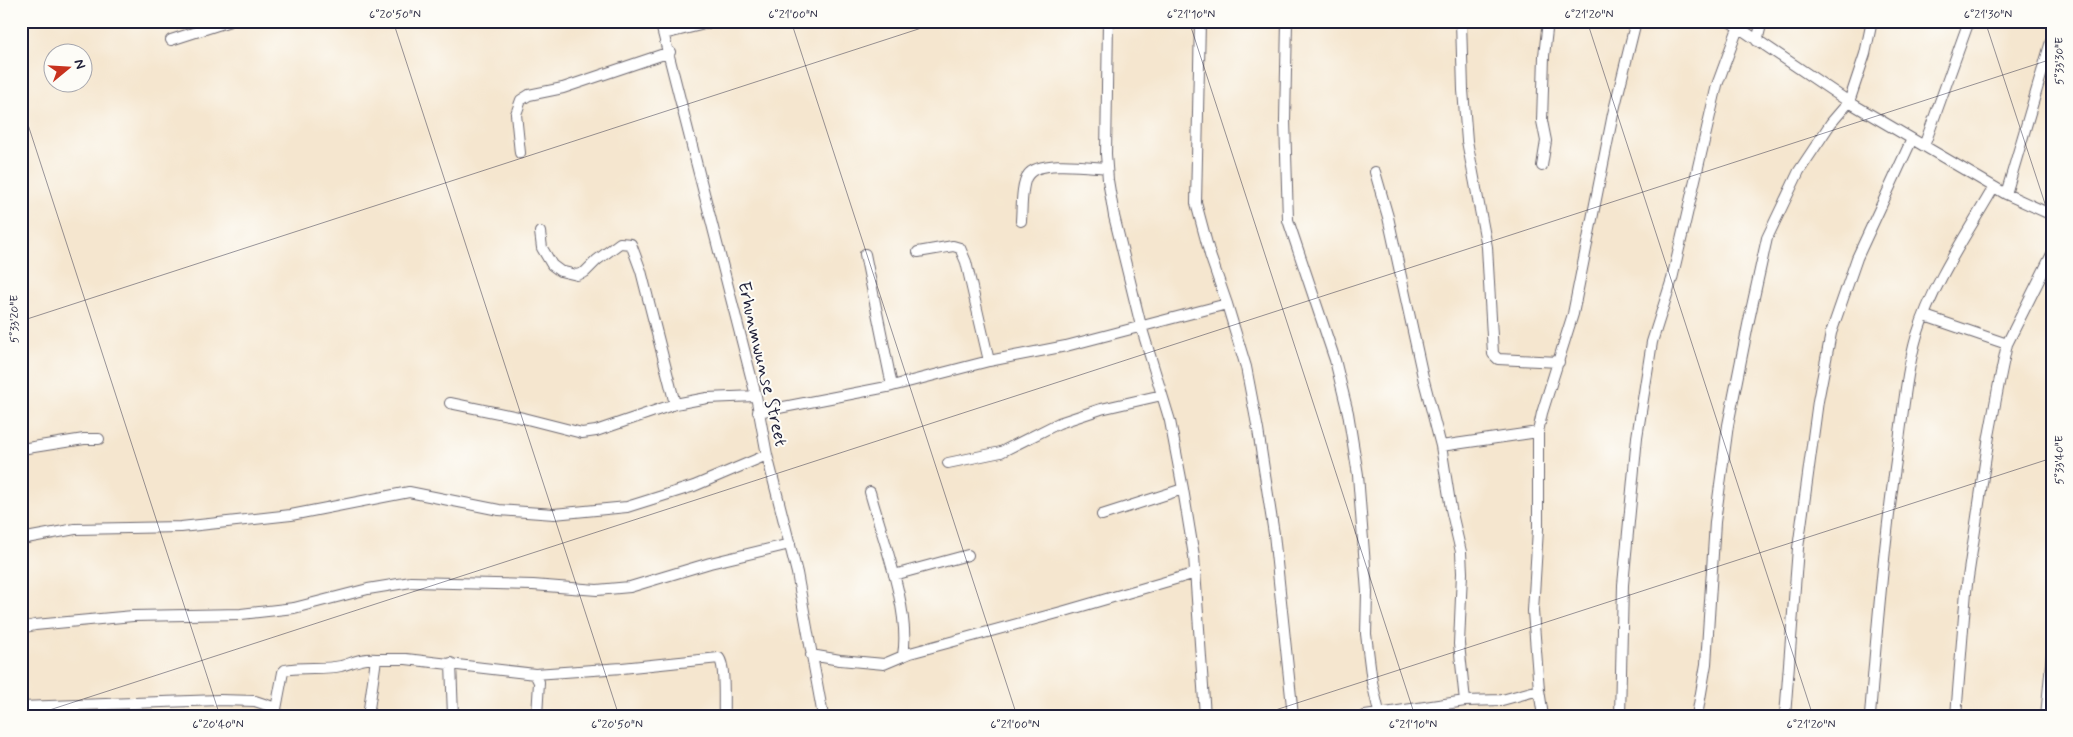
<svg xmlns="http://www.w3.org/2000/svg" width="2073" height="737" font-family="Mynerve,sans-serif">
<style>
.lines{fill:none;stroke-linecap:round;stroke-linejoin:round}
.minor-casing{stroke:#6c676f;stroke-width:12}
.minor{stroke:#fff;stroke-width:10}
.ticks{fill:none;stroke:#22223b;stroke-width:1;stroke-opacity:0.45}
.labels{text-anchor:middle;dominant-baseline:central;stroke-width:4;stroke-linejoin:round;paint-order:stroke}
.street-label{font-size:18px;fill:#22223b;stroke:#fdfcf7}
.neatline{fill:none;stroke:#22223b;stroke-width:2}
.ticks-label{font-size:12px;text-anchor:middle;fill:#22223b}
</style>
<rect width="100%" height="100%" fill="#fdfcf7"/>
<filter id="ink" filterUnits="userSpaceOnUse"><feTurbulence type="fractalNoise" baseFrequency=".02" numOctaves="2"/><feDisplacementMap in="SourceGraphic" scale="10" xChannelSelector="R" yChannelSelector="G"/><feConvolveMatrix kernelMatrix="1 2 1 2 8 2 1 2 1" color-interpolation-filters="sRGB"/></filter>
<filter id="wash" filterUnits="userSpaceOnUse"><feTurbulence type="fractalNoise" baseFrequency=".0096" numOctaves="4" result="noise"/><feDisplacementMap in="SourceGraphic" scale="20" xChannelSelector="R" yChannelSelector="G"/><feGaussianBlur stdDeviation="1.12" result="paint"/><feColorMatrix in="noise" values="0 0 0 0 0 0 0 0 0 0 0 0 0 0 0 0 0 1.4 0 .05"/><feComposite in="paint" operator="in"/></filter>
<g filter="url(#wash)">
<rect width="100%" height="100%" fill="#f5e6cf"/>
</g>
<g filter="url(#ink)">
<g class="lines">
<!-- minor casing -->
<g class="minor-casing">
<path id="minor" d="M 660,21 L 756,396 L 767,455 L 797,573 L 823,716
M 1108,21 L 1106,154 L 1108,180 L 1114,216 L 1141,326 L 1170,421 L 1183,489 L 1194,556 L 1205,716
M 1200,21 L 1196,203 L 1210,255 L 1227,304 L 1246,367 L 1258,430 L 1274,534 L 1293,716
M 1287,21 L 1285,120 L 1288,220 L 1335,360 L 1348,413 L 1358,475 L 1367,592 L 1366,634 L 1372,682 L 1379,712
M 1461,21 L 1463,90 L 1467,141 L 1487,247 L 1493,354 L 1498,359 L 1559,362
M 1729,21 L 1849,102 L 2006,194 L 2052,215
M 664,34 L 717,21
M 171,40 L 230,21
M 1757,41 L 1762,21
M 1924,146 L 1969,21
M 520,153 L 516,114 L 521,100 L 529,95 L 563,88 L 670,52
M 1542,166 L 1546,141 L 1542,121 L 1544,56 L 1548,21
M 1375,172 L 1388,217 L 1423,377 L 1441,446 L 1451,509 L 1461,552 L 1462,573 L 1459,644 L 1465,701
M 2006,194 L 2052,38
M 1021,221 C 1022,210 1021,183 1028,175 C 1039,159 1090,167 1107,168
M 540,232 L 542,248 L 552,265 L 560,271 L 577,275 L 585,272 L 597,260 L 620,243 L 631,244 L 641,271 L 675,404
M 918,252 L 953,246 L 960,248 L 966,262 L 989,361
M 865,254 L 892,386
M 1925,316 L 2007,344
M 450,403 L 523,418 L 582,433 L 596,431 L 675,404 L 707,398 L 756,396
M 758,412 L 892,386 L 989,361 L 1066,346 L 1227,304
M 1441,446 L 1538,432
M 21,449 L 84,439 L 99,439
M 948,463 L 1001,452 L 1059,423 L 1101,409 L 1162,395
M 870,492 C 882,537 911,611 903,655
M 1102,515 L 1183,489
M 21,539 L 75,529 L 181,527 L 291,515 L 409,492 L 499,510 L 554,514 L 627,507 L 694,486 L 767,455
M 894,575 L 968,555
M 21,628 L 35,625 L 133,616 L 241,614 L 294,608 L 368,589 L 411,582 L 533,585 L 597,590 L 630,587 L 710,563 L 790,544
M 811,655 L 840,660 L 884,664 L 910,653 L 1065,611 L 1196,573
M 376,659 L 406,659 L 535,674 L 539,682 L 537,716
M 451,663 L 453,716
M 535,674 L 622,668 L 719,658 C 726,667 723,703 724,716
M 21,707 L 219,700 L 255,701 L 270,706 L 276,709 L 278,716
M 276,709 L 283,672 L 285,670 C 303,666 323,670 341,666 C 355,662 361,658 376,659 L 368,716
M 1365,716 L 1465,701 L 1502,700 L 1539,690
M 1543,716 L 1539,690 L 1533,611 L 1538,529 L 1538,432 L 1542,413 L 1573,314 L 1613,114 L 1636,21
M 1620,716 L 1623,585 L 1637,437 L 1652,342 L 1672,279 L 1717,85 L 1738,28
M 1697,716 L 1706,664 L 1715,522 L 1728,425 L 1749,320 L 1767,238 L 1799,171 L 1831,123 L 1849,102 L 1865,54 L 1872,21
M 1785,716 L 1798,548 L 1818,401 L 1831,333 L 1857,258 L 1912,139
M 1870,716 C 1877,623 1885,532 1899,440 C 1904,405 1907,369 1917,335 C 1933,283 1967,234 1994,187
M 1956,716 L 1966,591 L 1989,436 L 1999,383 L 2007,344 L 2052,254
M 2046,716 L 2052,653"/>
</g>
<!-- minor -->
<use href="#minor" class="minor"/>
</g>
</g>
<!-- ticks -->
<path class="ticks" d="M 393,21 L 619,716M 791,21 L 1017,716M 1189,21 L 1415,716M 1587,21 L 1813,716M 1985,21 L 2052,225M 21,103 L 220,716M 21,321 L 943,21M 31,716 L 2052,59M 1257,716 L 2052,458"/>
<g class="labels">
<!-- street labels -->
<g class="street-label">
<text transform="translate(762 364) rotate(77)">Erhunmwunse Street</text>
</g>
</g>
<!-- margin -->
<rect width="2073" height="737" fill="none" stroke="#fdfcf7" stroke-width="55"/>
<!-- north arrow -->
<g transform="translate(68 68) rotate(72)"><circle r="24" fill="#fdfcf7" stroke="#a5a5ac"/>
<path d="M0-4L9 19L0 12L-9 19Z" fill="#c8321e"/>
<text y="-8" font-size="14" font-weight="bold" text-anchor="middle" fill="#22223b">N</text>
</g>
<rect x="28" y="28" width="2018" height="682" class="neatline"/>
<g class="ticks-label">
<text x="395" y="18">6°20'50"N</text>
<text x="793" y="18">6°21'00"N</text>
<text x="1191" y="18">6°21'10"N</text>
<text x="1589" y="18">6°21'20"N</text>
<text x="1988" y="18">6°21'30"N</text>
<text transform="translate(2059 61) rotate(-90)" y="4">5°33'30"E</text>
<text transform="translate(14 319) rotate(-90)" y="4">5°33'20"E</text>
<text transform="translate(2059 460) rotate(-90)" y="4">5°33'40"E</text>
<text x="218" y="728">6°20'40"N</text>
<text x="617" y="728">6°20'50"N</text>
<text x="1015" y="728">6°21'00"N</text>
<text x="1413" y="728">6°21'10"N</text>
<text x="1811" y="728">6°21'20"N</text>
</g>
</svg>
